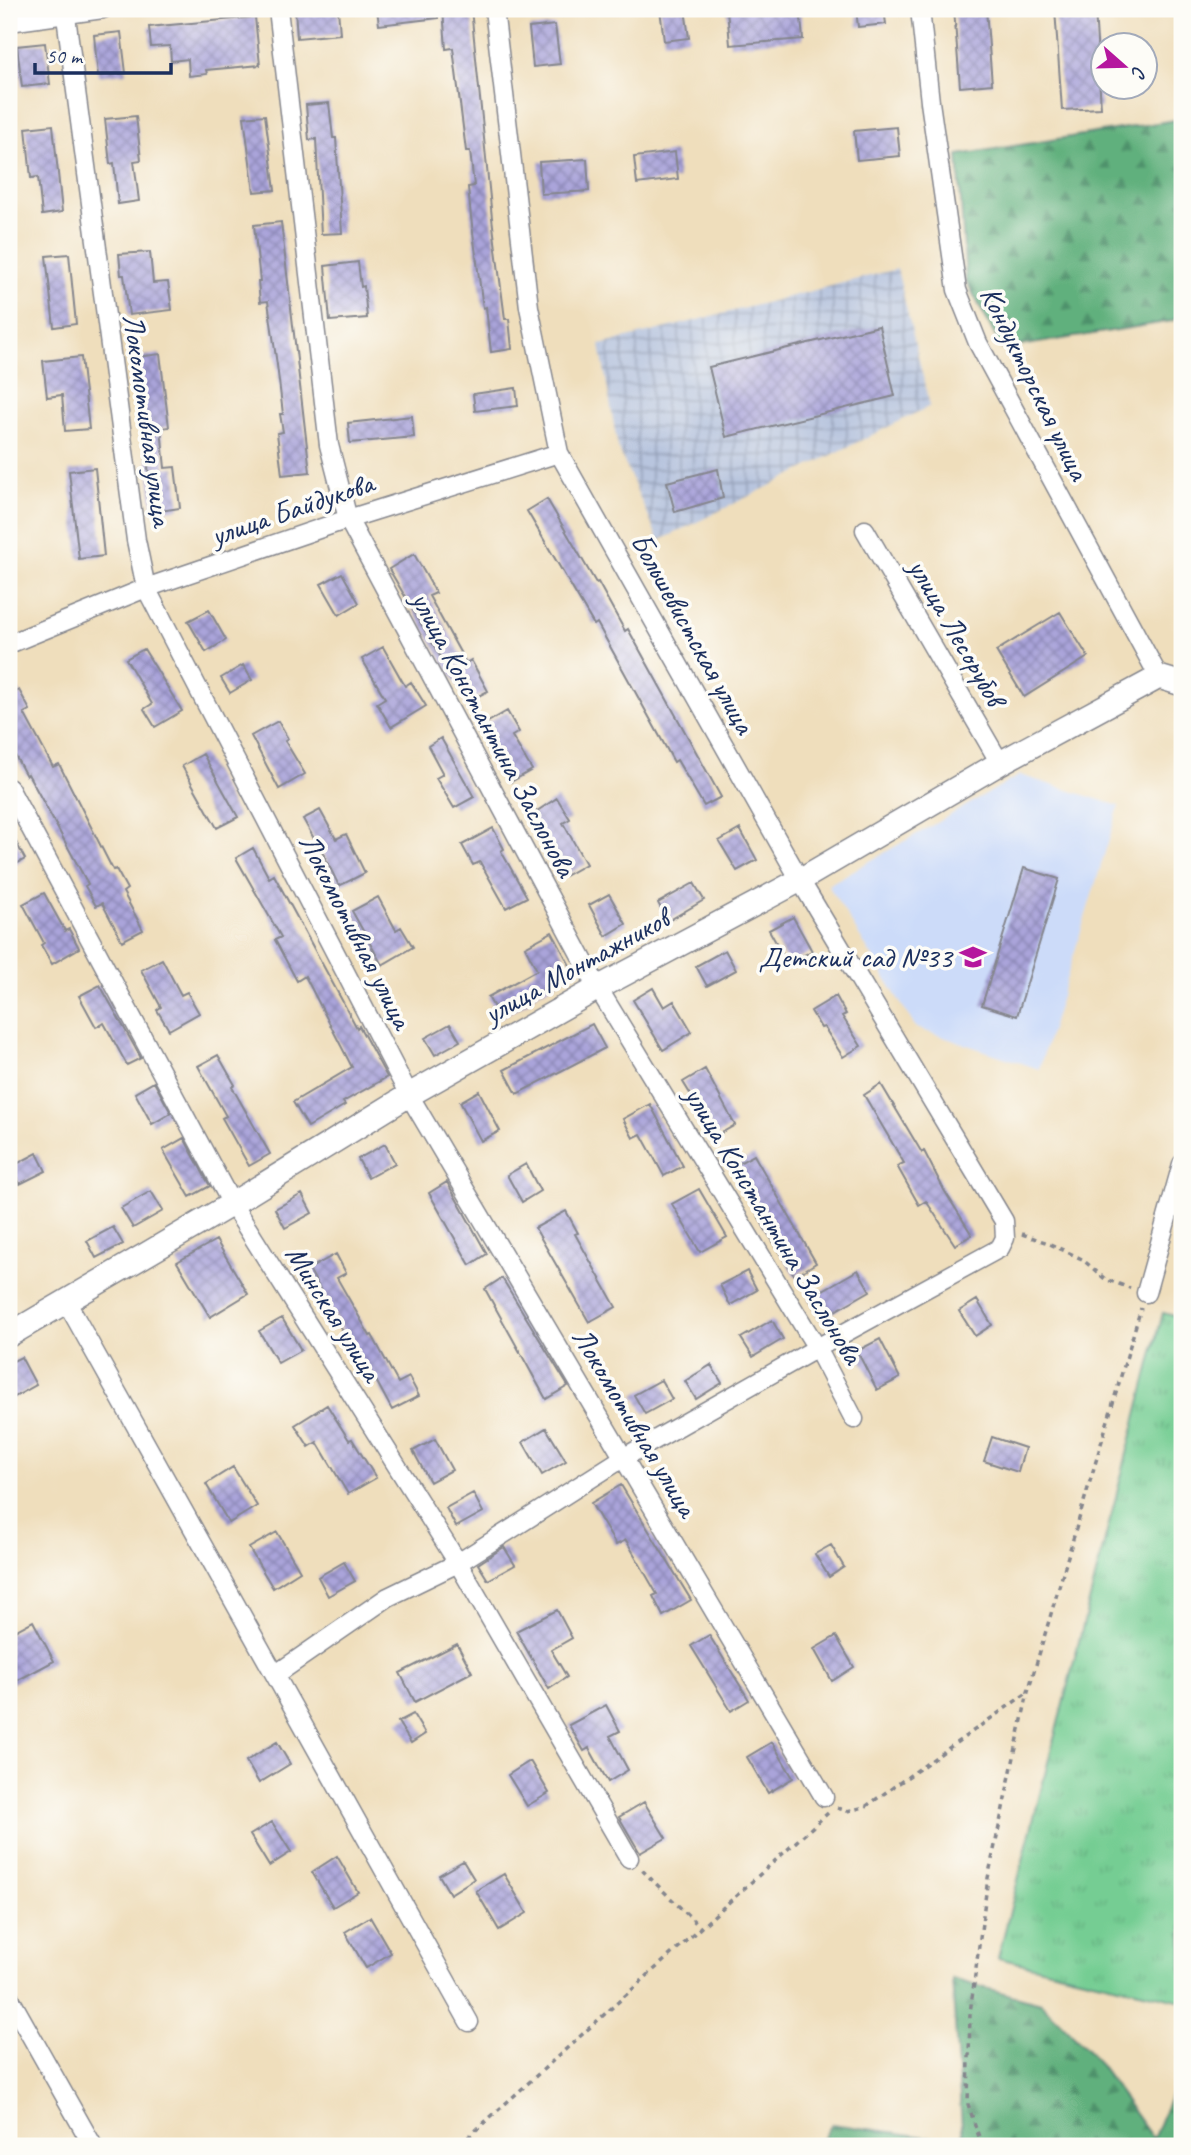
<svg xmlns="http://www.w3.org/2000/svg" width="1191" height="2155" font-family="Caveat,sans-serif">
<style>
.built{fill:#ccdbf9}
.industrial{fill:url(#industrial-grid)}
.grass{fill:url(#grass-tufts);stroke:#487e78;stroke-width:2}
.forest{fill:url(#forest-firs);stroke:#3e706e;stroke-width:2}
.building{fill:url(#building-cross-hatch)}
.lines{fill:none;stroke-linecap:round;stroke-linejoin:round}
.service-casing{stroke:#85868d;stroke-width:12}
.minor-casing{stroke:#85868d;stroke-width:21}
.tertiary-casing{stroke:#85868d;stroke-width:26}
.path{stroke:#85868d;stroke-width:3.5;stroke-dasharray:5 5;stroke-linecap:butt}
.service{stroke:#fff;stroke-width:9}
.minor{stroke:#fff;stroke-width:18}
.tertiary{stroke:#fff;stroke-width:23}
.labels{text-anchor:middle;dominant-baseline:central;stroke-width:7;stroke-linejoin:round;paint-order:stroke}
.street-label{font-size:30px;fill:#1b2f5e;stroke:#fdfcf7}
.poi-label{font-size:30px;fill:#1b2f5e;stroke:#fdfcf7;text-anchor:end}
</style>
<defs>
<pattern id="industrial-grid" width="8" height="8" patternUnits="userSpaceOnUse" patternTransform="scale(1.75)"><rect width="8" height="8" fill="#b8c5de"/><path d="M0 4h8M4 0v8" fill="none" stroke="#95a0b7"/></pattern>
<pattern id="grass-tufts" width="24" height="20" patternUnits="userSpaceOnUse" patternTransform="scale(1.75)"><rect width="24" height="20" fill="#75cd93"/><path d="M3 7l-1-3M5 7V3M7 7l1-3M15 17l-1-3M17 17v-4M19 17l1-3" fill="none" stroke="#65b081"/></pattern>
<pattern id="forest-firs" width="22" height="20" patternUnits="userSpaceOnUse" patternTransform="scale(1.75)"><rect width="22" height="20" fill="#60b07d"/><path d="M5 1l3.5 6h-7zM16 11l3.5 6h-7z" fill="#4e906a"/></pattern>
<pattern id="building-cross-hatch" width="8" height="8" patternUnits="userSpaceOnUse" patternTransform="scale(1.75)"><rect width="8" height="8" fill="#aaa4da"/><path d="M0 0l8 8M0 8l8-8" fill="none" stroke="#8a86b4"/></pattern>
</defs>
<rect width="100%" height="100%" fill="#fdfcf7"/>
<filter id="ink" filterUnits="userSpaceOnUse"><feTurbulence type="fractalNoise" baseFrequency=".0143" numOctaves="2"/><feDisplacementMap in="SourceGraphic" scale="14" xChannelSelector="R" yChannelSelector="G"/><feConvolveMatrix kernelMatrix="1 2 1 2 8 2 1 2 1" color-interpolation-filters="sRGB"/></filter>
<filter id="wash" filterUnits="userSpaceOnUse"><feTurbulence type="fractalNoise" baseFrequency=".00686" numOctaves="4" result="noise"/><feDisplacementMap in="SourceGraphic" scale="28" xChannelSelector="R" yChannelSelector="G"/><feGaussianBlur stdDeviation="1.57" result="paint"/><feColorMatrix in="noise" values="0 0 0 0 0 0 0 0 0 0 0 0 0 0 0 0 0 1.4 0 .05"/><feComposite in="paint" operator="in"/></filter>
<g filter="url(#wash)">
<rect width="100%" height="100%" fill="#efdebc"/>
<!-- built -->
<path class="built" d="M 1020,775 L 1119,806 L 1039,1069 L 916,1028 L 828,885 Z"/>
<!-- industrial -->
<path class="industrial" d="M 897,269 L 930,406 L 659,541 L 618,448 L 600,345 Z"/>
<!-- grass -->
<path class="grass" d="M 1163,1313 L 1182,1318 L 1182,2001 L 998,1958 Z"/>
<!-- forest -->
<path class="forest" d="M 1182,119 L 1182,313 L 1172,321 L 1002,349 L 966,280 L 958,155 Z
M 952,1979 L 1041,2003 L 1091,2053 L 1153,2139 L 1182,2067 L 1182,2146 L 819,2146 L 832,2124 L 963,2142 Z"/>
<g id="blocks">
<!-- building -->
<path class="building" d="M 295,9 L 338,9 L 340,34 L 297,38 Z
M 377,9 L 438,9 L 438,18 L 379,25 Z
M 443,9 L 471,9 L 492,218 L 505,319 L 509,319 L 512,349 L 491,352 L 486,307 L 483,308 L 471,217 L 468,187 L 474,186 L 470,151 L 466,151 L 453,48 L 446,49 Z
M 660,9 L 685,9 L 689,38 L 664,41 Z
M 727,9 L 800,9 L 803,39 L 730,45 Z
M 856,9 L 884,9 L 886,24 L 858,27 Z
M 954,9 L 986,9 L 992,84 L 960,87 Z
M 1055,9 L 1095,9 L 1101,108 L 1062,110 Z
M 255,17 L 260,65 L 206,70 L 207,74 L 189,76 L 188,59 L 171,61 L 170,46 L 151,47 L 149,27 Z
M 555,25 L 560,64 L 533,67 L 529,28 Z
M 121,32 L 126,73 L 98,76 L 94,35 Z
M 45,43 L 50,84 L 22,87 L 17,46 Z
M 329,103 L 333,138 L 336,138 L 342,233 L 321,234 L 316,139 L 309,140 L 306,105 Z
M 265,115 L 275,190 L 254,192 L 244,117 Z
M 136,116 L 141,160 L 134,161 L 139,201 L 118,204 L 114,163 L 110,164 L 105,119 Z
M 53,125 L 62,212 L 42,215 L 38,177 L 31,178 L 26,128 Z
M 897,127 L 900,156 L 857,160 L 854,131 Z
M 675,152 L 678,179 L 637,184 L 634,157 Z
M 587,159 L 589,191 L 541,194 L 539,162 Z
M 281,222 L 310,472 L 282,475 L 277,433 L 283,432 L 280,414 L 283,414 L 277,365 L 268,301 L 260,302 L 258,281 L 260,281 L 254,225 Z
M 150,252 L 153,283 L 168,282 L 172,310 L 129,315 L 124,275 L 121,275 L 119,254 Z
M 69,254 L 76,324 L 54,327 L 46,256 Z
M 358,262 L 361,287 L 364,286 L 367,318 L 330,321 L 325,266 Z
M 879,326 L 895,396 L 726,437 L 709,367 Z
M 160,354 L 169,427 L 161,428 L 165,468 L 175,467 L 180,508 L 153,512 L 136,357 Z
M 81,357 L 89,429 L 65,431 L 62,395 L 47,397 L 43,361 Z
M 516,388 L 518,406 L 475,411 L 473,394 Z
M 412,416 L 414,437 L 350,443 L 348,423 Z
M 95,468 L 104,556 L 79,559 L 69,471 Z
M 718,469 L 723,498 L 675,512 L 667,482 Z
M 547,499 L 596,583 L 598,582 L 625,631 L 628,629 L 721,797 L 704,806 L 677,760 L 674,762 L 597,623 L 594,625 L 527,511 Z
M 414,554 L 436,593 L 429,596 L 466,663 L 471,660 L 488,691 L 467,702 L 389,569 Z
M 342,573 L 359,603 L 339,615 L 321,584 Z
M 209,610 L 226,640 L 206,652 L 188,621 Z
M 1060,612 L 1088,657 L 1024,697 L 996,651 Z
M 383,647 L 405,686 L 411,682 L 426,706 L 391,727 L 377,703 L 385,698 L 362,659 Z
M 144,649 L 182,711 L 155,727 L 144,709 L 152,704 L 126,659 Z
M 243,665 L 252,680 L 230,693 L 221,678 Z
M 9,684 L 13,693 L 19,690 L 30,710 L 24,713 L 53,767 L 59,764 L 113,870 L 116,869 L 127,889 L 123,892 L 143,930 L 122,941 L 102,903 L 96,906 L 85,886 L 88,884 L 28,774 L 26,776 L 9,744 Z
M 507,711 L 519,732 L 512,736 L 532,770 L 511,782 L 491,747 L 488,749 L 476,729 Z
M 278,721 L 288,739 L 285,741 L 305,774 L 279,789 L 251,736 Z
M 441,738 L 474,797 L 454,808 L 436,778 L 443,774 L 428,746 Z
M 203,754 L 238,817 L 217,828 L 182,766 Z
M 557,798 L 570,819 L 563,823 L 586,864 L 565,876 L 543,836 L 540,837 L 528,817 Z
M 320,810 L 336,839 L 346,834 L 365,873 L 339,886 L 318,843 L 317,844 L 303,819 Z
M 493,828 L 504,849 L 501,851 L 527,897 L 506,908 L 480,862 L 473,865 L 462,845 Z
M 9,829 L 25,859 L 9,868 Z
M 740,829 L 757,860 L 737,871 L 719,841 Z
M 253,848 L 269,878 L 274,875 L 357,1028 L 359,1026 L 387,1077 L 343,1102 L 345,1105 L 308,1127 L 293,1102 L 352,1067 L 305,976 L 297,981 L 275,940 L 281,937 L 236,858 Z
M 1024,868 L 1059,879 L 1017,1016 L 982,1005 Z
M 694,883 L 704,900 L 668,921 L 658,903 Z
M 44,893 L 65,931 L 69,929 L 79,948 L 52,964 L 41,945 L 44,943 L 23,904 Z
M 609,894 L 626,924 L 606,936 L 589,905 Z
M 378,897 L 396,930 L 401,927 L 413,947 L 382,965 L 352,911 Z
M 793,917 L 812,951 L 788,964 L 769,930 Z
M 552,932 L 574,973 L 529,998 L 530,1001 L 500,1018 L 488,997 L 537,970 L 525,947 Z
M 725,950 L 736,970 L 707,986 L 696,966 Z
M 162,959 L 181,995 L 187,992 L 199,1013 L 169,1030 L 157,1010 L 161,1007 L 141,970 Z
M 100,985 L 141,1058 L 127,1065 L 104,1023 L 96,1027 L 79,996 Z
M 653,988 L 664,1007 L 674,1001 L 692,1032 L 663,1050 L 633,1000 Z
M 836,996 L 846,1014 L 842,1016 L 861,1046 L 843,1057 L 824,1027 L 821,1028 L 811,1011 Z
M 450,1024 L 460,1041 L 435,1055 L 425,1038 Z
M 592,1024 L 605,1048 L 517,1094 L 504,1070 Z
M 218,1055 L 235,1085 L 232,1087 L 270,1154 L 249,1166 L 222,1118 L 226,1116 L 198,1066 Z
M 705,1069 L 735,1125 L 716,1136 L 683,1082 Z
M 154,1082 L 171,1113 L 152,1124 L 135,1093 Z
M 881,1084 L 922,1153 L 924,1151 L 944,1190 L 972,1235 L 955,1245 L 926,1201 L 919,1205 L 897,1166 L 904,1163 L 864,1095 Z
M 479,1091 L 500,1131 L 481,1141 L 460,1102 Z
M 650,1104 L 683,1166 L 664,1176 L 641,1134 L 633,1138 L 623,1119 Z
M 184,1138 L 210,1186 L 190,1197 L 163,1150 Z
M 385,1144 L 395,1163 L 368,1178 L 358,1159 Z
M 37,1153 L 46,1171 L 20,1184 L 11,1167 Z
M 754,1155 L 816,1263 L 795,1276 L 765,1229 L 733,1166 Z
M 526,1164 L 540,1191 L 522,1202 L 507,1175 Z
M 447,1182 L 487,1254 L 470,1265 L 429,1193 Z
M 699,1189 L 727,1237 L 700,1252 L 672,1204 Z
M 151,1191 L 163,1211 L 133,1228 L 121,1208 Z
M 302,1194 L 312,1213 L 285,1228 L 275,1209 Z
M 566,1211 L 578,1233 L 575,1234 L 616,1307 L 589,1322 L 535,1228 Z
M 113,1227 L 123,1244 L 96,1258 L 87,1241 Z
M 216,1240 L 248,1294 L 210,1317 L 177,1262 Z
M 336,1254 L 346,1273 L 337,1278 L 370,1336 L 372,1335 L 398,1383 L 409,1377 L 419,1396 L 392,1410 L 372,1373 L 367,1376 L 309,1269 Z
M 858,1270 L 870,1291 L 821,1319 L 809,1298 Z
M 747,1271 L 757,1290 L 730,1305 L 720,1285 Z
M 502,1278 L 568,1386 L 546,1399 L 485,1289 Z
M 977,1300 L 992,1325 L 975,1336 L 959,1311 Z
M 282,1318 L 301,1350 L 278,1363 L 259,1331 Z
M 772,1320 L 783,1339 L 753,1357 L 741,1338 Z
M 880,1339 L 900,1378 L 877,1390 L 857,1351 Z
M 21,1357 L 36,1385 L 9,1400 L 9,1363 Z
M 711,1365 L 722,1383 L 696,1399 L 685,1381 Z
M 661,1380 L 672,1399 L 645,1414 L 634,1395 Z
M 327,1405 L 349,1440 L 352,1439 L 376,1478 L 348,1494 L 317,1442 L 309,1447 L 295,1425 Z
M 546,1428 L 566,1461 L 542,1475 L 523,1442 Z
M 992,1437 L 1025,1448 L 1018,1472 L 984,1461 Z
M 435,1439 L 452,1470 L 430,1482 L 413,1451 Z
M 233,1467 L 257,1506 L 229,1523 L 206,1484 Z
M 621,1485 L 691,1600 L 663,1616 L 653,1596 L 657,1594 L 626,1540 L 616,1545 L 591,1503 Z
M 473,1493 L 483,1512 L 456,1527 L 446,1508 Z
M 277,1532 L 300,1571 L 273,1588 L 249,1548 Z
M 831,1545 L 844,1567 L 829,1577 L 815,1554 Z
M 504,1547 L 515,1565 L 488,1580 L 478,1564 Z
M 344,1562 L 355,1581 L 328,1596 L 318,1577 Z
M 557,1610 L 572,1638 L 551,1650 L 567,1677 L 549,1689 L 516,1631 Z
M 33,1621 L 54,1661 L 9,1685 L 9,1634 Z
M 709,1635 L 749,1700 L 731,1711 L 691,1646 Z
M 836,1636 L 854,1667 L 832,1681 L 814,1649 Z
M 457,1644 L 472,1672 L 415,1702 L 400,1673 Z
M 606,1705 L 620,1731 L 610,1736 L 628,1770 L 608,1782 L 589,1748 L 584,1751 L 569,1725 Z
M 413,1714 L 425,1734 L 411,1743 L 398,1722 Z
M 277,1742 L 290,1764 L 259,1783 L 246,1761 Z
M 772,1742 L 793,1778 L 768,1793 L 747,1757 Z
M 530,1761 L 549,1793 L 527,1806 L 508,1775 Z
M 644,1802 L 666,1838 L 640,1853 L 619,1817 Z
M 272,1822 L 291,1852 L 269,1866 L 250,1835 Z
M 337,1856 L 358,1892 L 333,1907 L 312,1872 Z
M 463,1861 L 474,1879 L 450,1894 L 439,1875 Z
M 504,1874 L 527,1913 L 499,1930 L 476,1891 Z
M 370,1917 L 391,1953 L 366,1968 L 345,1932 Z"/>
</g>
</g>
<g filter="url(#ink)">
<use href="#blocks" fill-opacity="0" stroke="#85868d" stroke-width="2"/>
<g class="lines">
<!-- service casing -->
<g class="service-casing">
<path id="service" d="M 9,1729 L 11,1728"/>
</g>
<!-- minor casing -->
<g class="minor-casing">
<path id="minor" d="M 65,9 L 136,540 L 146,588 L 409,1095 L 824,1797
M 278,9 L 329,445 L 348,519 L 598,988 L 817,1348 L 854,1419
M 920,9 L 930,102 L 957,290 L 978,343 L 1159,677
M 9,22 L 103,9
M 865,530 L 1000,763
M 9,644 L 146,588 L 348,519 L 559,453
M 9,788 L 232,1204 L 458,1563 L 629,1858
M 1146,1293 L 1182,1164
M 66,1301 L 469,2022
M 275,1675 L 388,1597 L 458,1563 L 623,1458 L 817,1348 L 1000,1248 L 1005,1238 L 1004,1221 L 800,880 L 559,453 L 529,307 L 494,9
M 9,1997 L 93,2146"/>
</g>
<!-- tertiary casing -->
<g class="tertiary-casing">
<path id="tertiary" d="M 9,1335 L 232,1204 L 409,1095 L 598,988 L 800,880 L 1000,763 L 1159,677 L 1182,684"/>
</g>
<!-- path -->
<path class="path" d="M 1022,1234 L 1048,1243 L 1082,1259 L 1105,1279 L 1130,1288
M 837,1808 L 847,1811 L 865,1807 L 1027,1693
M 642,1870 L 700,1927
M 466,2146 L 465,2140 L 828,1813
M 982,2146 L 968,2104 L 970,2013 L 988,1878 L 1028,1692 L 1141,1308"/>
<!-- service -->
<use href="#service" class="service"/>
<!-- minor -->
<use href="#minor" class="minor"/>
<!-- tertiary -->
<use href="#tertiary" class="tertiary"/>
</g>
</g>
<!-- icons -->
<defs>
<g id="school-bare" transform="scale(2.1)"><path d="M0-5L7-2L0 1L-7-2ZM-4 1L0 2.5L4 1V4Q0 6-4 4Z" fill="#b5179e" stroke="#fdfcf7" stroke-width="2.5" paint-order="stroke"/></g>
</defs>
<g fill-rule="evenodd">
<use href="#school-bare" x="973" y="957"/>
</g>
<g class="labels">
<!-- street labels -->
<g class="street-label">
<text transform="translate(1035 383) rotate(64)">Кондукторская улица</text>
<text transform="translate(148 420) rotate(82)">Локомотивная улица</text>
<text transform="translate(292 509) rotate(-19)">улица Байдукова</text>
<text transform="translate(957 632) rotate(60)">улица Лесорубов</text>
<text transform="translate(693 633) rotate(61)">Большевистская улица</text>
<text transform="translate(494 734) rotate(62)">улица Константина Заслонова</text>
<text transform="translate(356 931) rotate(63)">Локомотивная улица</text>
<text transform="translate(576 966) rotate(-29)">улица Монтажников</text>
<text transform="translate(774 1225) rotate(59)">улица Константина Заслонова</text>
<text transform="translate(334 1313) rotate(58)">Минская улица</text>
<text transform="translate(635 1422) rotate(59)">Локомотивная улица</text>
</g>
<!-- poi labels -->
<g class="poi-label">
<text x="952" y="957">Детский сад №33</text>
</g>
</g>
<!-- margin -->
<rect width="1191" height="2155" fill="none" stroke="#fdfcf7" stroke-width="35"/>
<!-- north arrow -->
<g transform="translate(1124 66) rotate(110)"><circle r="33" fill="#fdfcf7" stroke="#a3aaba" stroke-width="2"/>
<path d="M0-5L12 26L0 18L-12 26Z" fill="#b5179e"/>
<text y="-10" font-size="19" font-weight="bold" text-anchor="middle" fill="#1b2f5e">С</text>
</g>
<!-- scale -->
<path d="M35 63v10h136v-10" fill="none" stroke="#1b2f5e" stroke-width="3.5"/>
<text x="46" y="63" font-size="21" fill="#1b2f5e" stroke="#fdfcf7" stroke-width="5" paint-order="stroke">50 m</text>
</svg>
